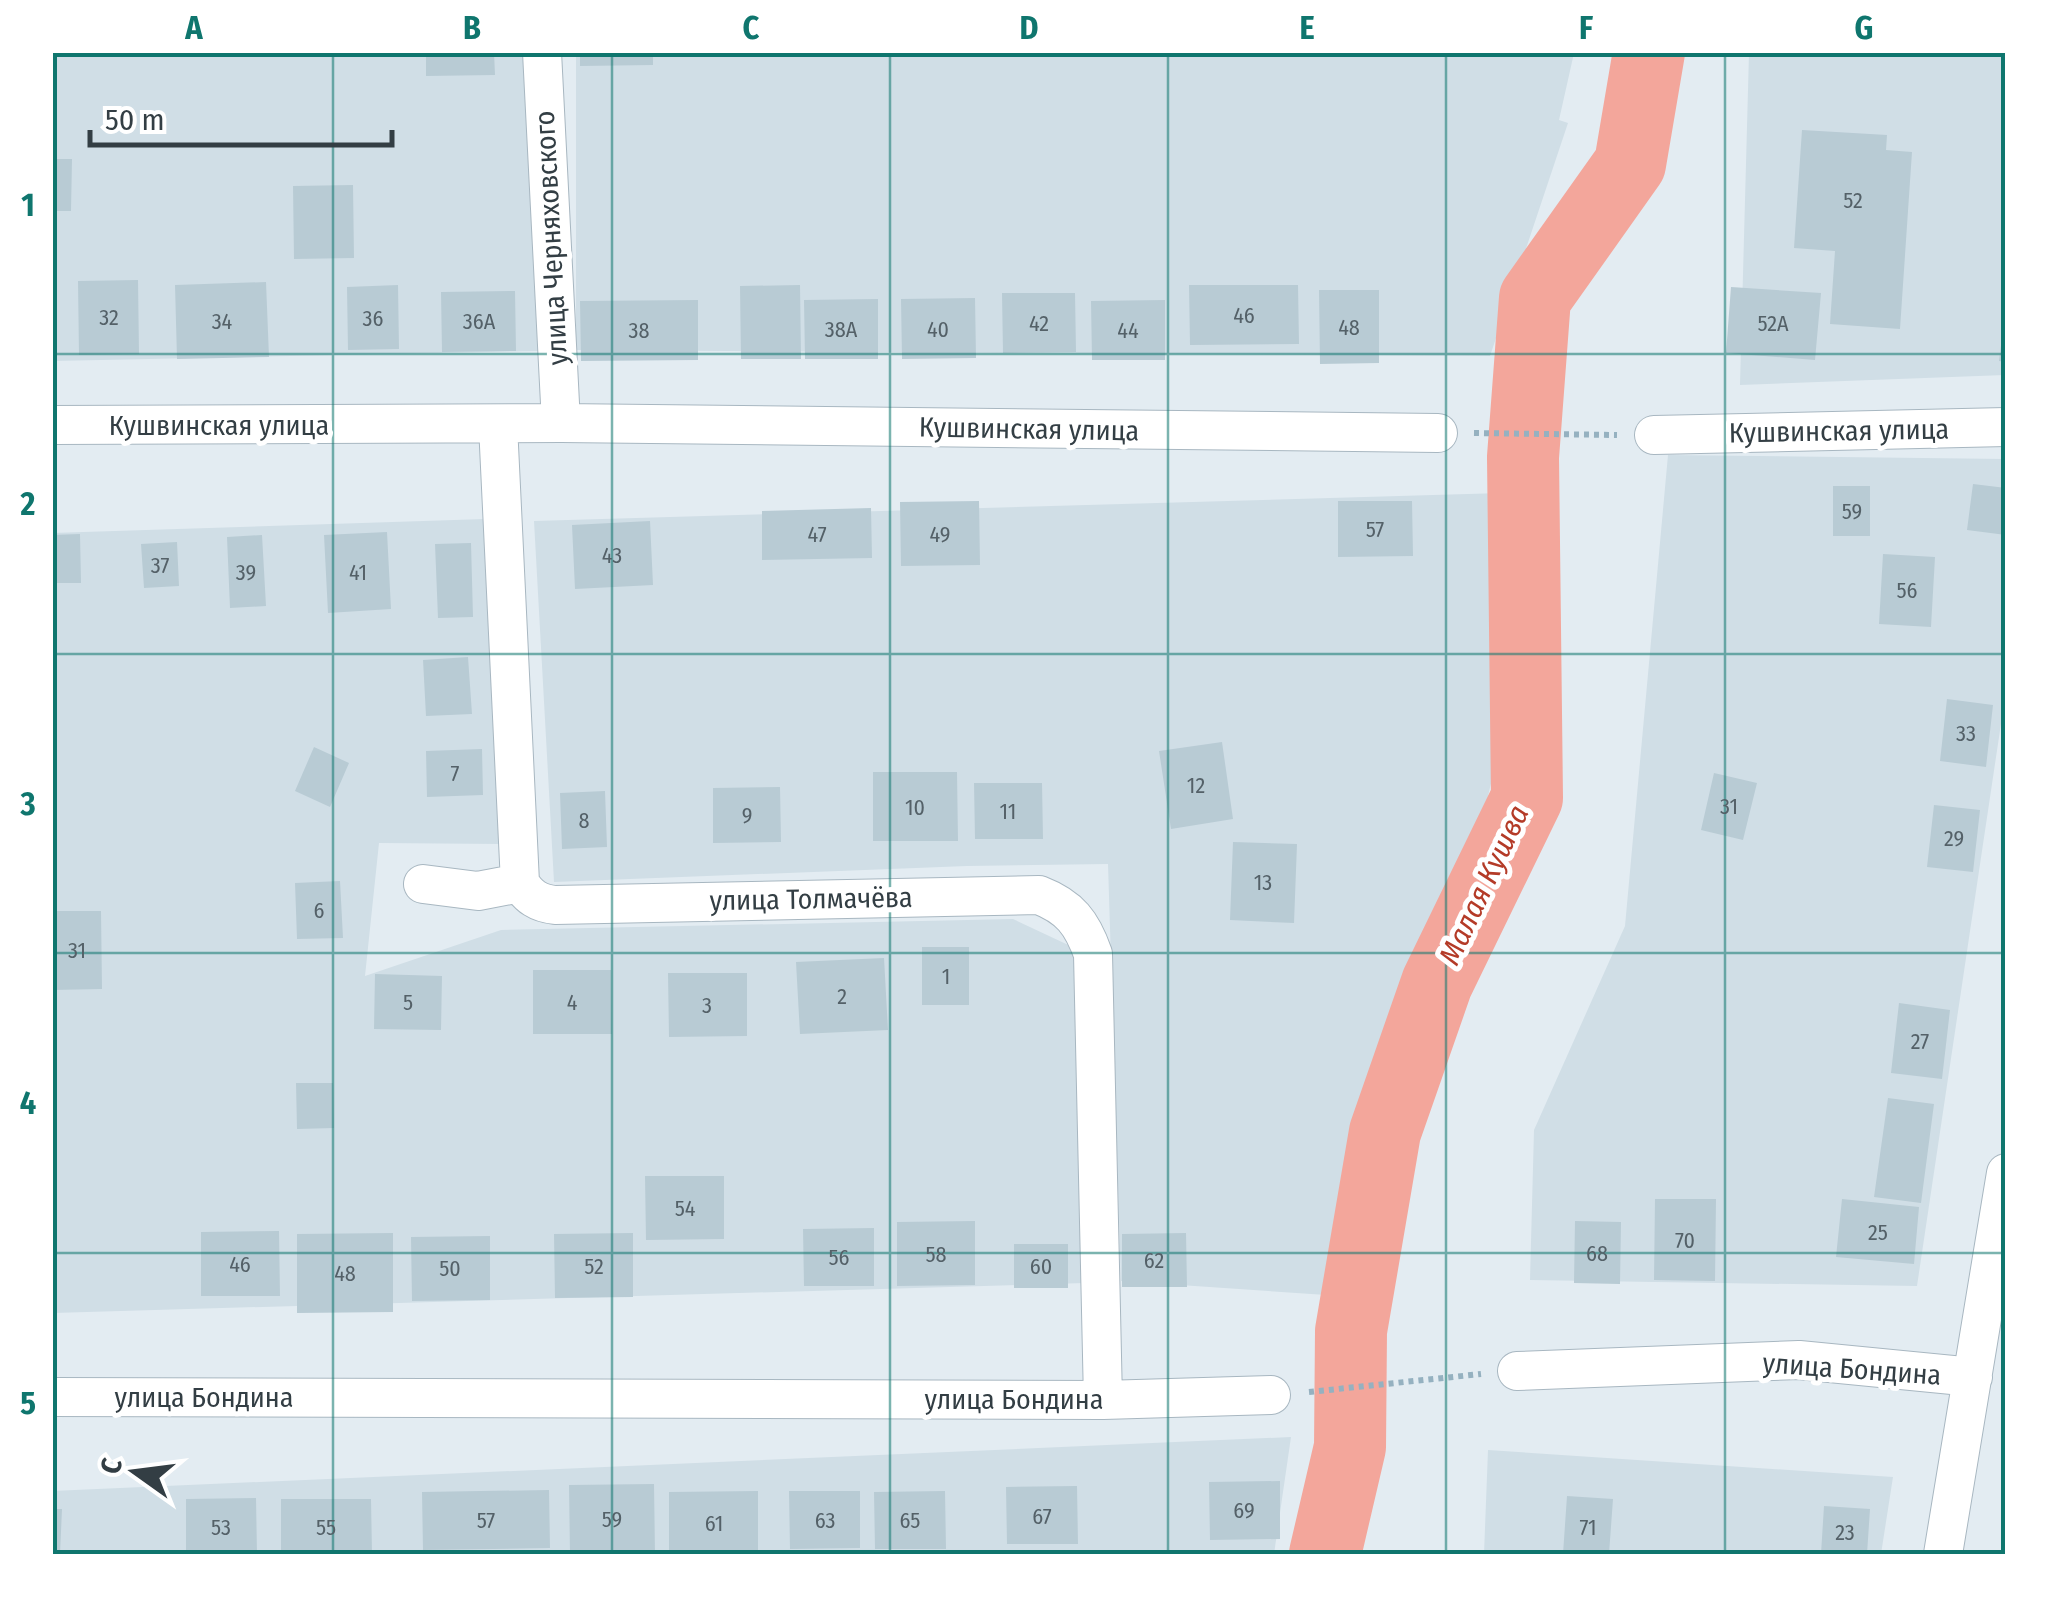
<svg xmlns="http://www.w3.org/2000/svg" width="2058" height="1607" font-family="'Fira Sans Condensed',sans-serif">
<style>
.residential{fill:#d0dee6}
.lines{fill:none;stroke-linecap:round;stroke-linejoin:round}
.river{stroke:#f3a69b;stroke-width:72}
.building{fill:#b8cbd4}
.minor-casing{stroke:#a8b7c1;stroke-width:40}
.path{stroke:#95b1c0;stroke-width:6;stroke-dasharray:5 5;stroke-linecap:butt}
.minor{stroke:#fff;stroke-width:38}
.grid{fill:none;stroke:#0f766e;stroke-width:2.5;stroke-opacity:0.55}
.labels{text-anchor:middle;dominant-baseline:central;stroke-width:10;stroke-linejoin:round;paint-order:stroke}
.number-label{font-size:22px;fill:#546168}
.street-label{font-size:28px;fill:#333e44;stroke:#fff}
.water-label{font-size:30px;font-style:italic;fill:#b43b28;stroke:#fff}
.neatline{fill:none;stroke:#0f766e;stroke-width:4}
.grid-label{font-size:32px;text-anchor:middle;font-weight:bold;fill:#0f766e}
</style>
<rect width="100%" height="100%" fill="#e3ecf2"/>
<!-- residential -->
<path class="residential" d="M 52,53 L 531,53 L 538,351 L 53,361 Z
M 576,53 L 1574,53 L 1559,120 L 1568,123 L 1490,356 L 576,350 Z
M 1749,53 L 2005,53 L 2005,375 L 1740,385 Z
M 1668,455 L 2005,459 L 2005,697 L 1917,1286 L 1530,1280 L 1534,1130 L 1625,926 Z
M 1502,493 L 1526,633 L 1371,1298 L 1121,1281 L 1108,864 L 967,866 L 554,882 L 534,521 Z
M 485,519 L 502,844 L 379,843 L 365,976 L 501,930 L 1013,919 L 1079,950 L 1085,1283 L 53,1313 L 52,533 Z
M 1291,1437 L 1274,1554 L 53,1554 L 52,1491 Z
M 1488,1450 L 1893,1477 L 1881,1554 L 1484,1554 Z"/>
<g class="lines">
<!-- river -->
<path class="river" d="M 1325,1554 L 1350,1447 L 1351,1331 L 1385,1132 L 1437,983 L 1527,798 L 1523,457 L 1535,298 L 1630,164 L 1649,52"/>
</g>
<!-- building -->
<path class="building" d="M 255,52 L 317,52 L 317,56 L 255,56 Z
M 426,52 L 494,52 L 495,75 L 426,76 Z
M 580,52 L 653,52 L 653,65 L 580,66 Z
M 692,52 L 722,52 L 722,56 L 692,57 Z
M 1026,52 L 1090,52 L 1090,57 L 1026,57 Z
M 1802,130 L 1887,135 L 1886,150 L 1912,152 L 1900,329 L 1830,324 L 1835,251 L 1794,248 Z
M 52,159 L 72,159 L 71,211 L 52,211 Z
M 353,185 L 354,258 L 294,259 L 293,186 Z
M 138,280 L 139,354 L 79,355 L 78,281 Z
M 266,282 L 269,357 L 177,359 L 175,285 Z
M 398,285 L 399,349 L 348,350 L 347,287 Z
M 800,285 L 801,359 L 741,359 L 740,286 Z
M 1189,285 L 1298,285 L 1299,344 L 1190,345 Z
M 1731,287 L 1821,293 L 1815,360 L 1726,353 Z
M 1319,290 L 1379,290 L 1379,363 L 1320,364 Z
M 515,291 L 516,351 L 442,352 L 441,292 Z
M 1002,293 L 1075,293 L 1076,352 L 1003,353 Z
M 975,298 L 976,358 L 902,359 L 901,299 Z
M 878,299 L 878,359 L 805,359 L 804,300 Z
M 698,300 L 698,360 L 581,361 L 580,301 Z
M 1165,300 L 1165,360 L 1092,360 L 1091,301 Z
M 2003,330 L 2006,330 L 2006,362 L 1999,361 Z
M 1973,484 L 2006,488 L 2006,535 L 1967,530 Z
M 1833,486 L 1870,486 L 1870,536 L 1833,536 Z
M 979,501 L 980,565 L 901,566 L 900,502 Z
M 1338,501 L 1412,501 L 1413,556 L 1338,557 Z
M 871,508 L 872,558 L 762,560 L 762,511 Z
M 650,521 L 653,585 L 575,589 L 572,525 Z
M 387,532 L 391,609 L 328,613 L 324,535 Z
M 80,534 L 81,583 L 52,583 L 52,535 Z
M 262,535 L 266,606 L 230,608 L 227,537 Z
M 177,542 L 179,586 L 144,588 L 141,544 Z
M 471,543 L 473,617 L 438,618 L 435,544 Z
M 1883,554 L 1935,557 L 1931,627 L 1879,624 Z
M 468,657 L 472,714 L 426,716 L 423,660 Z
M 1947,699 L 1993,705 L 1986,767 L 1940,761 Z
M 1222,742 L 1233,819 L 1171,829 L 1159,751 Z
M 314,747 L 349,763 L 330,807 L 295,791 Z
M 482,749 L 483,795 L 427,797 L 426,751 Z
M 873,772 L 957,772 L 958,841 L 873,841 Z
M 1714,773 L 1757,783 L 1743,840 L 1701,830 Z
M 974,783 L 1042,783 L 1043,839 L 975,839 Z
M 780,787 L 781,842 L 713,843 L 713,788 Z
M 605,791 L 607,847 L 562,849 L 560,793 Z
M 1934,805 L 1980,810 L 1973,872 L 1927,867 Z
M 1233,842 L 1297,844 L 1294,923 L 1230,920 Z
M 340,881 L 343,938 L 297,939 L 295,883 Z
M 52,911 L 101,911 L 102,989 L 52,990 Z
M 922,947 L 969,947 L 969,1005 L 922,1005 Z
M 884,958 L 888,1030 L 800,1034 L 796,962 Z
M 533,970 L 611,970 L 612,1034 L 533,1034 Z
M 668,973 L 747,973 L 747,1036 L 669,1037 Z
M 375,974 L 442,976 L 441,1030 L 374,1029 Z
M 1899,1003 L 1950,1010 L 1942,1079 L 1891,1073 Z
M 296,1083 L 333,1083 L 334,1128 L 297,1129 Z
M 1888,1098 L 1934,1104 L 1921,1203 L 1874,1197 Z
M 645,1176 L 724,1176 L 724,1239 L 646,1240 Z
M 1655,1199 L 1716,1199 L 1715,1281 L 1654,1280 Z
M 1842,1199 L 1919,1207 L 1914,1264 L 1836,1257 Z
M 975,1221 L 975,1285 L 897,1286 L 897,1222 Z
M 1575,1221 L 1621,1222 L 1620,1284 L 1574,1283 Z
M 874,1228 L 874,1286 L 804,1286 L 803,1229 Z
M 279,1231 L 280,1296 L 201,1296 L 201,1232 Z
M 393,1233 L 393,1312 L 297,1313 L 297,1234 Z
M 633,1233 L 633,1297 L 555,1298 L 554,1234 Z
M 1186,1233 L 1187,1287 L 1122,1287 L 1122,1234 Z
M 490,1236 L 490,1300 L 412,1301 L 411,1237 Z
M 1014,1244 L 1068,1244 L 1068,1288 L 1014,1288 Z
M 1280,1481 L 1280,1539 L 1210,1540 L 1209,1482 Z
M 654,1484 L 655,1554 L 570,1554 L 569,1485 Z
M 1077,1486 L 1078,1544 L 1007,1544 L 1006,1487 Z
M 549,1490 L 550,1548 L 423,1550 L 422,1492 Z
M 758,1491 L 758,1554 L 669,1554 L 669,1492 Z
M 789,1491 L 860,1491 L 860,1548 L 790,1549 Z
M 945,1491 L 946,1549 L 875,1549 L 874,1492 Z
M 1567,1496 L 1613,1499 L 1609,1554 L 1563,1554 Z
M 256,1498 L 257,1554 L 186,1554 L 186,1499 Z
M 281,1499 L 371,1499 L 372,1554 L 281,1554 Z
M 1824,1506 L 1870,1509 L 1867,1554 L 1821,1554 Z
M 52,1509 L 62,1509 L 60,1554 L 52,1554 Z"/>
<g class="lines">
<!-- minor casing -->
<g class="minor-casing">
<path id="minor" d="M 542,52 L 561,423
M 52,425 L 561,423 L 1438,433
M 498,425 L 520,883 C 529,897 538,903 555,905 L 1039,895 C 1070,907 1082,923 1093,954 L 1103,1400
M 1654,435 L 2006,427
M 423,884 L 478,891 L 520,883
M 1517,1371 L 1799,1360 L 1973,1377
M 52,1397 L 1103,1400 L 1271,1395
M 1943,1554 L 2006,1173"/>
</g>
<!-- path -->
<path class="path" d="M 1474,433 L 1617,435
M 1309,1392 L 1481,1374"/>
<!-- minor -->
<use href="#minor" class="minor"/>
</g>
<!-- grid -->
<path class="grid" d="M 333,52 L 333,1554M 612,52 L 612,1554M 890,52 L 890,1554M 1168,52 L 1168,1554M 1446,52 L 1446,1554M 1725,52 L 1725,1554M 52,354 L 2006,354M 52,654 L 2006,654M 52,953 L 2006,953M 52,1253 L 2006,1253"/>
<g class="labels">
<!-- number labels -->
<g class="number-label">
<text x="1853" y="200">52</text>
<text x="1244" y="315">46</text>
<text x="109" y="317">32</text>
<text x="373" y="318">36</text>
<text x="222" y="321">34</text>
<text x="479" y="321">36А</text>
<text x="1039" y="323">42</text>
<text x="1773" y="323">52А</text>
<text x="1349" y="327">48</text>
<text x="841" y="329">38А</text>
<text x="938" y="329">40</text>
<text x="639" y="330">38</text>
<text x="1128" y="330">44</text>
<text x="1852" y="511">59</text>
<text x="1375" y="529">57</text>
<text x="817" y="534">47</text>
<text x="940" y="534">49</text>
<text x="612" y="555">43</text>
<text x="160" y="565">37</text>
<text x="246" y="572">39</text>
<text x="358" y="572">41</text>
<text x="1907" y="590">56</text>
<text x="1966" y="733">33</text>
<text x="455" y="773">7</text>
<text x="1196" y="785">12</text>
<text x="1729" y="806">31</text>
<text x="915" y="807">10</text>
<text x="1008" y="811">11</text>
<text x="747" y="815">9</text>
<text x="584" y="820">8</text>
<text x="1954" y="838">29</text>
<text x="1263" y="882">13</text>
<text x="319" y="910">6</text>
<text x="77" y="950">31</text>
<text x="946" y="976">1</text>
<text x="842" y="996">2</text>
<text x="408" y="1002">5</text>
<text x="572" y="1002">4</text>
<text x="707" y="1005">3</text>
<text x="1920" y="1041">27</text>
<text x="685" y="1208">54</text>
<text x="1878" y="1232">25</text>
<text x="1685" y="1240">70</text>
<text x="1597" y="1253">68</text>
<text x="936" y="1254">58</text>
<text x="839" y="1257">56</text>
<text x="1154" y="1260">62</text>
<text x="240" y="1264">46</text>
<text x="594" y="1266">52</text>
<text x="1041" y="1266">60</text>
<text x="450" y="1268">50</text>
<text x="345" y="1273">48</text>
<text x="1244" y="1510">69</text>
<text x="1042" y="1516">67</text>
<text x="612" y="1519">59</text>
<text x="486" y="1520">57</text>
<text x="825" y="1520">63</text>
<text x="910" y="1520">65</text>
<text x="714" y="1523">61</text>
<text x="221" y="1527">53</text>
<text x="326" y="1527">55</text>
<text x="1588" y="1527">71</text>
<text x="1845" y="1532">23</text>
</g>
<!-- street labels -->
<g class="street-label">
<text transform="translate(551 238) rotate(-93)">улица Черняховского</text>
<text x="219" y="425">Кушвинская улица</text>
<text transform="translate(1029 429) rotate(1)">Кушвинская улица</text>
<text transform="translate(1839 431) rotate(-1)">Кушвинская улица</text>
<text transform="translate(811 899) rotate(-1)">улица Толмачёва</text>
<text transform="translate(1852 1369) rotate(4)">улица Бондина</text>
<text x="204" y="1397">улица Бондина</text>
<text x="1014" y="1399">улица Бондина</text>
</g>
<!-- water labels -->
<g class="water-label">
<text transform="translate(1484 885) rotate(-65)">Малая Кушва</text>
</g>
</g>
<!-- border -->
<rect width="2058" height="1607" fill="none" stroke="#ffffff" stroke-width="110"/>
<!-- north arrow -->
<g transform="translate(135 1472) rotate(284)" stroke="#ffffff" stroke-width="8" paint-order="stroke">
<path d="M0-8L18 38L0 25L-18 38Z" fill="#333e44"/>
<text y="-15" font-size="28" font-weight="bold" text-anchor="middle" fill="#333e44">С</text>
</g>
<!-- scale -->
<path d="M90 130v15h302v-15" fill="none" stroke="#333e44" stroke-width="5"/>
<text x="105" y="130" font-size="30" fill="#333e44" stroke="#ffffff" stroke-width="8" paint-order="stroke">50 m</text>
<rect x="55" y="55" width="1948" height="1497" class="neatline"/>
<g class="grid-label">
<text x="194" y="39">A</text>
<text x="472" y="39">B</text>
<text x="751" y="39">C</text>
<text x="1029" y="39">D</text>
<text x="1307" y="39">E</text>
<text x="1586" y="39">F</text>
<text x="1864" y="39">G</text>
<text x="28" y="216">1</text>
<text x="28" y="515">2</text>
<text x="28" y="815">3</text>
<text x="28" y="1114">4</text>
<text x="28" y="1414">5</text>
</g>
</svg>
